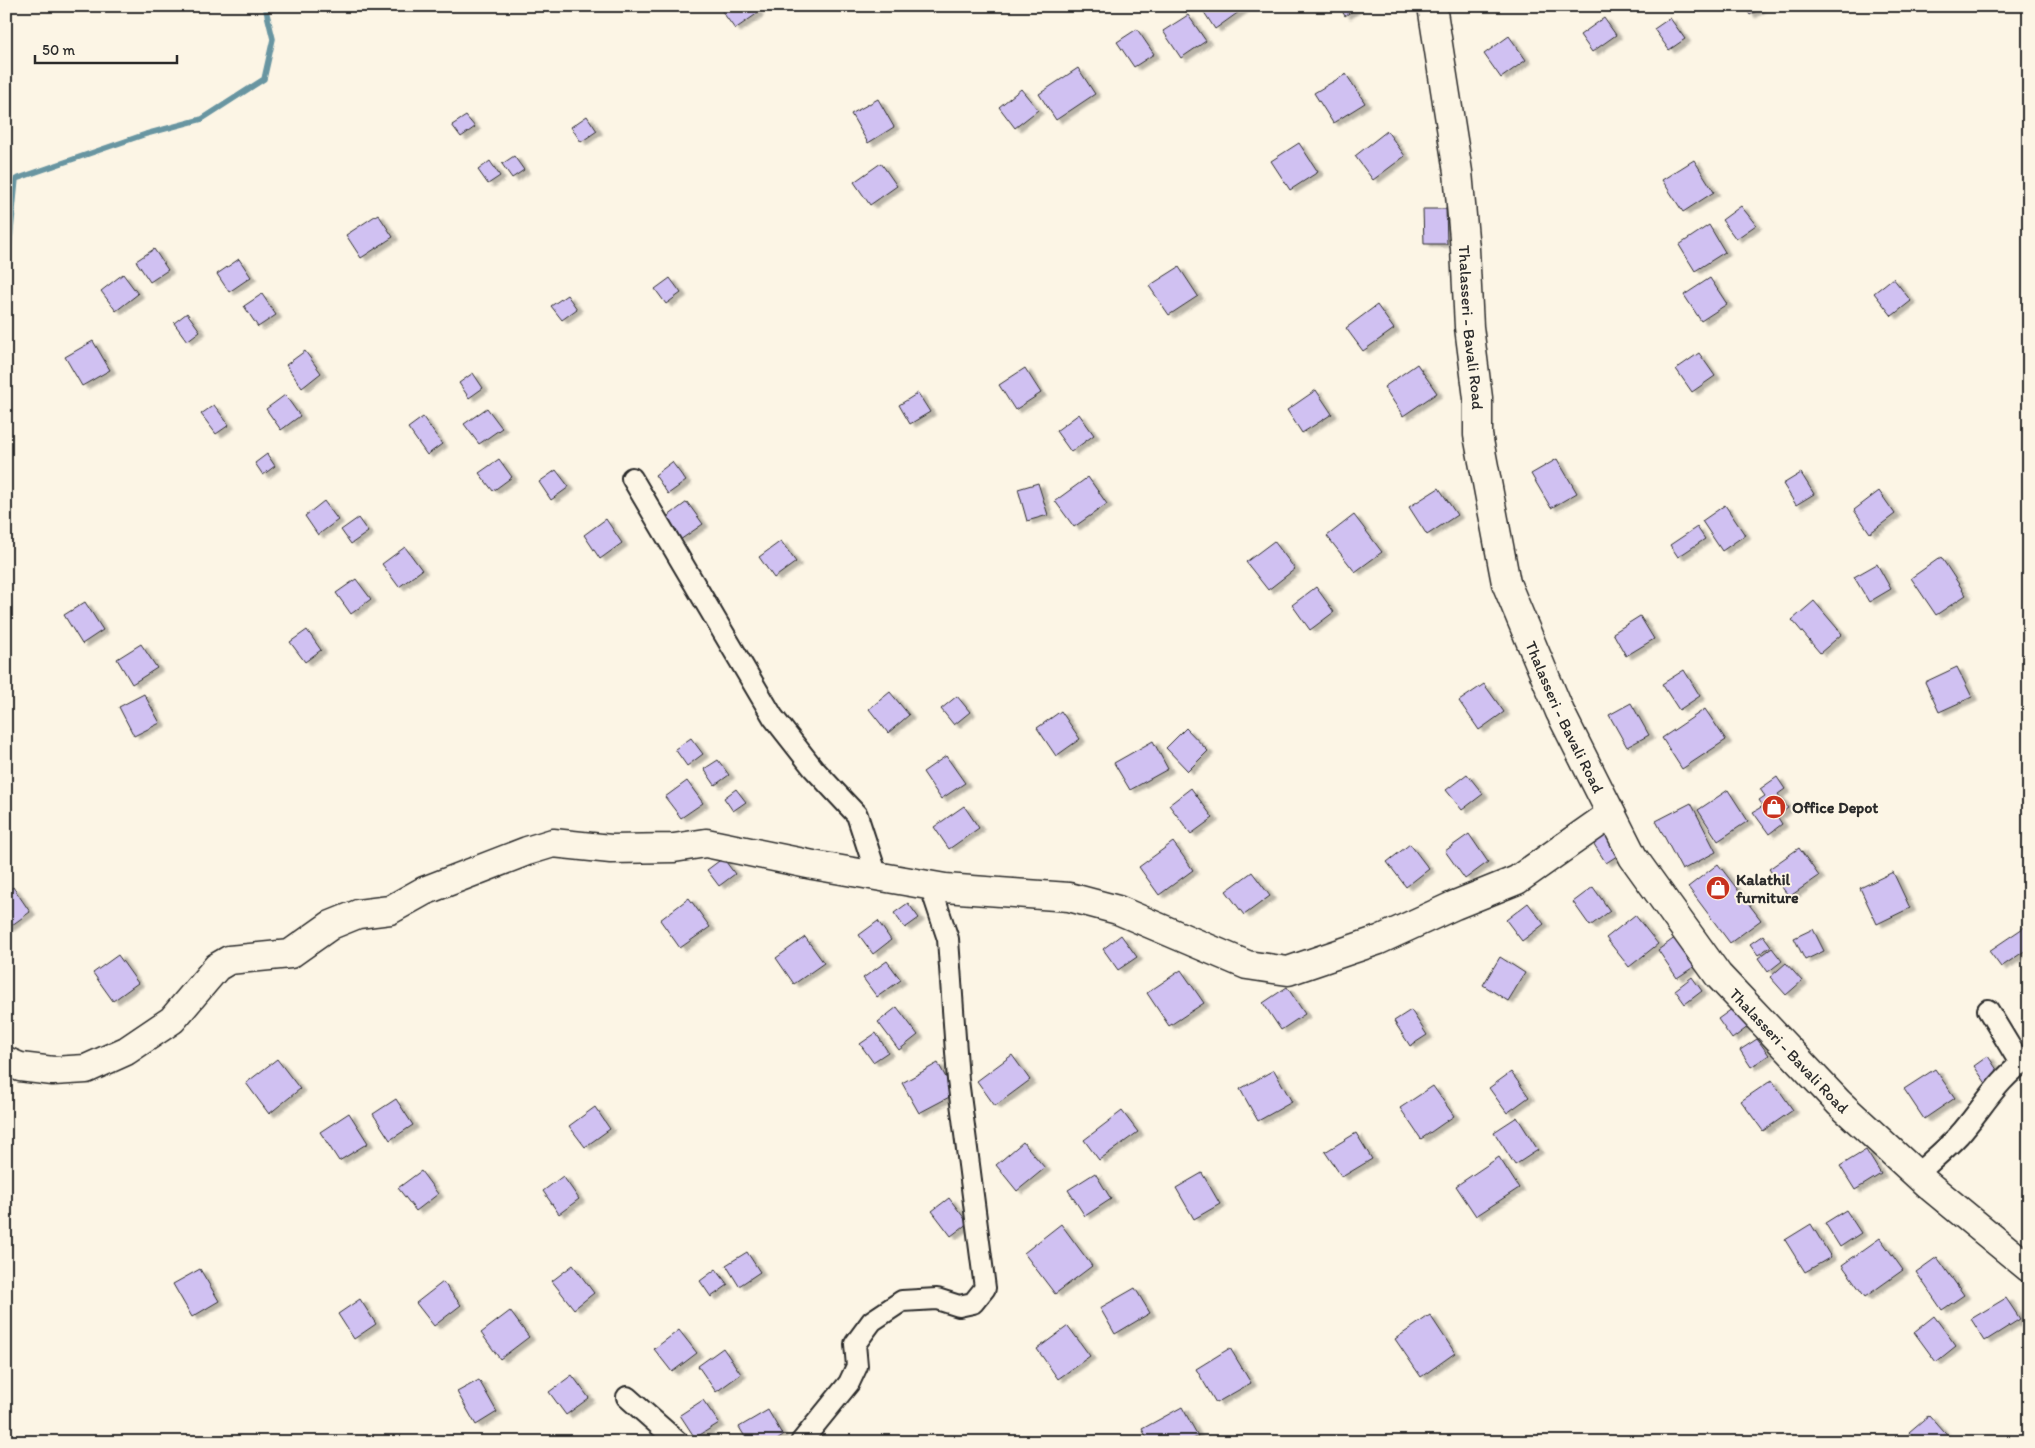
<svg xmlns="http://www.w3.org/2000/svg" width="2035" height="1448" font-family="Itim,sans-serif">
<style>
.lines{fill:none;stroke-linecap:round;stroke-linejoin:round}
.stream{stroke:#6895a1;stroke-width:5.5}
.building{fill:#d0c1f2;stroke:#2b2b2b;filter:url(#shadow)}
.street-casing{stroke:#2b2b2b;stroke-width:24}
.secondary-casing{stroke:#2b2b2b;stroke-width:31}
.street{stroke:#fcf5e5;stroke-width:20}
.secondary{stroke:#fcf5e5;stroke-width:28}
.labels{text-anchor:middle;dominant-baseline:central;stroke-width:4;stroke-linejoin:round;paint-order:stroke}
.street-label{font-size:16px;fill:#2b2b2b;stroke:#fcf5e5}
.poi-label{font-size:16px;font-weight:bold;fill:#2b2b2b;stroke:#fcf5e5;text-anchor:start}
</style>
<defs>
<filter id="shadow"><feDropShadow dx="5.5" dy="3" stdDeviation="1" flood-color="#0004"/></filter>
</defs>
<rect width="100%" height="100%" fill="#fcf5e5"/>
<filter id="ink" filterUnits="userSpaceOnUse"><feTurbulence type="fractalNoise" baseFrequency=".02" numOctaves="2"/><feDisplacementMap in="SourceGraphic" scale="10" xChannelSelector="R" yChannelSelector="G"/><feConvolveMatrix kernelMatrix="1 2 1 2 8 2 1 2 1" color-interpolation-filters="sRGB"/></filter>
<g filter="url(#ink)">
<g class="lines">
<!-- stream -->
<path class="stream" d="M 6,281 L 16,179 L 146,134 L 202,119 L 264,79 L 273,39 L 265,6"/>
</g>
<!-- building -->
<path class="building" d="M 753,6 L 758,13 L 735,29 L 719,7 Z
M 1200,6 L 1241,6 L 1243,9 L 1215,29 Z
M 1339,6 L 1359,6 L 1345,16 Z
M 1744,6 L 1764,6 L 1750,15 Z
M 1188,15 L 1206,41 L 1181,58 L 1163,31 Z
M 1604,18 L 1616,35 L 1592,52 L 1580,35 Z
M 1670,18 L 1685,39 L 1669,50 L 1654,29 Z
M 1137,29 L 1154,54 L 1134,67 L 1117,42 Z
M 1509,36 L 1526,60 L 1501,78 L 1484,54 Z
M 1078,68 L 1095,94 L 1056,120 L 1039,94 Z
M 1346,74 L 1365,103 L 1333,123 L 1314,93 Z
M 1021,89 L 1038,110 L 1015,128 L 999,107 Z
M 878,99 L 894,127 L 868,143 L 851,114 Z
M 466,116 L 475,127 L 461,137 L 452,125 Z
M 587,116 L 597,131 L 581,142 L 571,127 Z
M 1387,131 L 1405,156 L 1373,180 L 1355,156 Z
M 1299,143 L 1318,172 L 1290,190 L 1271,161 Z
M 514,156 L 524,170 L 512,178 L 502,164 Z
M 1694,160 L 1714,192 L 1683,212 L 1662,180 Z
M 490,161 L 500,176 L 488,184 L 478,170 Z
M 881,163 L 897,186 L 870,205 L 854,182 Z
M 1741,206 L 1756,225 L 1736,239 L 1722,220 Z
M 1423,209 L 1446,209 L 1447,244 L 1424,244 Z
M 378,214 L 393,237 L 361,258 L 346,235 Z
M 1709,225 L 1725,252 L 1695,271 L 1679,245 Z
M 154,249 L 168,270 L 150,282 L 136,261 Z
M 239,259 L 251,277 L 229,292 L 217,274 Z
M 1179,267 L 1198,296 L 1169,315 L 1149,286 Z
M 123,274 L 138,294 L 116,311 L 101,291 Z
M 670,278 L 681,293 L 666,304 L 655,289 Z
M 1710,278 L 1727,304 L 1701,321 L 1684,295 Z
M 1893,278 L 1911,301 L 1892,316 L 1874,293 Z
M 262,294 L 276,315 L 258,327 L 244,306 Z
M 567,295 L 577,309 L 562,320 L 551,306 Z
M 1377,305 L 1394,329 L 1363,351 L 1346,328 Z
M 187,313 L 200,331 L 187,341 L 174,323 Z
M 93,341 L 110,370 L 82,386 L 65,357 Z
M 305,351 L 321,373 L 302,388 L 286,365 Z
M 1699,353 L 1715,376 L 1692,392 L 1676,369 Z
M 1417,364 L 1437,393 L 1403,416 L 1384,387 Z
M 1025,368 L 1041,393 L 1015,410 L 999,385 Z
M 473,373 L 483,388 L 469,398 L 459,383 Z
M 1316,390 L 1332,414 L 1302,433 L 1287,410 Z
M 918,393 L 930,412 L 910,424 L 899,405 Z
M 285,395 L 300,416 L 281,430 L 266,409 Z
M 214,405 L 229,425 L 216,434 L 201,414 Z
M 487,408 L 502,428 L 479,444 L 464,424 Z
M 1079,414 L 1094,435 L 1071,452 L 1056,431 Z
M 423,417 L 442,444 L 427,455 L 408,428 Z
M 267,454 L 275,466 L 263,475 L 255,463 Z
M 499,459 L 512,477 L 493,491 L 479,473 Z
M 1557,459 L 1577,493 L 1551,508 L 1531,474 Z
M 672,462 L 686,481 L 668,494 L 655,475 Z
M 556,470 L 569,487 L 551,500 L 539,482 Z
M 1801,473 L 1814,494 L 1796,505 L 1783,484 Z
M 1088,477 L 1107,504 L 1074,527 L 1055,501 Z
M 1038,483 L 1048,515 L 1027,521 L 1018,489 Z
M 1439,488 L 1457,515 L 1427,535 L 1409,507 Z
M 1879,491 L 1895,514 L 1870,533 L 1854,510 Z
M 324,501 L 338,520 L 318,535 L 305,516 Z
M 687,502 L 703,524 L 680,540 L 664,519 Z
M 1725,505 L 1745,535 L 1722,551 L 1702,521 Z
M 1354,515 L 1382,552 L 1355,572 L 1327,536 Z
M 358,518 L 368,532 L 351,544 L 341,530 Z
M 606,519 L 622,543 L 600,559 L 584,535 Z
M 1697,527 L 1705,539 L 1678,557 L 1670,545 Z
M 781,541 L 796,562 L 774,578 L 759,557 Z
M 1274,541 L 1295,569 L 1268,590 L 1246,562 Z
M 405,547 L 422,570 L 399,587 L 382,564 Z
M 1941,557 L 1966,595 L 1936,615 L 1911,578 Z
M 1877,564 L 1891,589 L 1869,602 L 1854,577 Z
M 356,579 L 371,599 L 351,614 L 336,593 Z
M 1316,587 L 1334,612 L 1310,630 L 1292,605 Z
M 1814,601 L 1842,634 L 1820,653 L 1792,620 Z
M 85,602 L 103,630 L 82,644 L 64,615 Z
M 1640,616 L 1654,639 L 1626,656 L 1613,633 Z
M 307,630 L 321,650 L 305,662 L 290,642 Z
M 141,644 L 157,668 L 132,684 L 117,659 Z
M 1957,667 L 1972,697 L 1939,712 L 1925,682 Z
M 1684,670 L 1700,696 L 1679,710 L 1662,684 Z
M 1484,684 L 1504,712 L 1479,730 L 1459,701 Z
M 890,692 L 909,715 L 888,733 L 869,709 Z
M 144,694 L 160,723 L 134,736 L 119,707 Z
M 957,696 L 970,712 L 954,725 L 941,709 Z
M 1631,703 L 1649,735 L 1627,747 L 1609,715 Z
M 1705,709 L 1726,740 L 1682,769 L 1662,738 Z
M 1061,711 L 1080,739 L 1056,756 L 1037,728 Z
M 1186,728 L 1208,751 L 1188,771 L 1166,748 Z
M 691,738 L 703,754 L 687,766 L 675,749 Z
M 1153,741 L 1168,769 L 1130,790 L 1114,763 Z
M 946,756 L 965,783 L 941,799 L 923,772 Z
M 718,760 L 729,775 L 715,785 L 704,769 Z
M 1467,774 L 1483,794 L 1462,810 L 1446,790 Z
M 1777,777 L 1785,789 L 1778,794 L 1788,808 L 1777,816 L 1782,824 L 1769,834 L 1753,812 L 1763,806 L 1759,800 L 1765,796 L 1760,789 Z
M 687,781 L 703,803 L 681,818 L 665,797 Z
M 1191,788 L 1213,818 L 1191,834 L 1169,805 Z
M 736,789 L 746,802 L 733,811 L 724,798 Z
M 1728,790 L 1748,821 L 1718,841 L 1698,810 Z
M 1691,803 L 1716,852 L 1682,870 L 1656,821 Z
M 964,806 L 979,828 L 949,849 L 934,827 Z
M 1610,825 L 1626,850 L 1606,863 L 1590,838 Z
M 1469,834 L 1488,862 L 1465,879 L 1445,851 Z
M 1173,842 L 1193,870 L 1159,895 L 1139,867 Z
M 1410,844 L 1429,869 L 1406,887 L 1387,862 Z
M 1799,848 L 1819,876 L 1789,897 L 1769,869 Z
M 723,858 L 735,874 L 719,886 L 707,870 Z
M 1718,864 L 1761,920 L 1730,943 L 1688,887 Z
M 1252,872 L 1270,896 L 1244,915 L 1226,891 Z
M 1893,872 L 1910,908 L 1877,924 L 1860,888 Z
M 13,887 L 30,912 L 8,928 L 6,926 L 6,892 Z
M 1593,887 L 1610,911 L 1590,926 L 1573,902 Z
M 689,898 L 710,927 L 680,948 L 660,920 Z
M 908,903 L 919,918 L 905,928 L 894,913 Z
M 1528,903 L 1544,924 L 1522,941 L 1506,920 Z
M 1635,915 L 1658,944 L 1629,967 L 1606,938 Z
M 878,921 L 891,940 L 873,954 L 859,935 Z
M 2029,924 L 2029,948 L 2001,967 L 1989,951 Z
M 1813,929 L 1824,951 L 1805,960 L 1794,938 Z
M 1121,935 L 1137,957 L 1118,970 L 1103,949 Z
M 1763,935 L 1771,946 L 1758,955 L 1750,944 Z
M 805,937 L 824,963 L 794,984 L 776,958 Z
M 1676,937 L 1695,966 L 1677,978 L 1658,950 Z
M 1772,948 L 1782,961 L 1768,972 L 1758,958 Z
M 118,955 L 138,983 L 113,1001 L 93,973 Z
M 1500,957 L 1525,973 L 1508,1001 L 1483,985 Z
M 887,961 L 901,980 L 877,997 L 863,978 Z
M 1786,963 L 1802,981 L 1786,995 L 1770,977 Z
M 1181,970 L 1204,1003 L 1169,1026 L 1147,993 Z
M 1692,977 L 1702,991 L 1685,1004 L 1675,990 Z
M 1287,987 L 1305,1014 L 1281,1030 L 1263,1003 Z
M 1736,1006 L 1749,1026 L 1732,1039 L 1718,1019 Z
M 897,1007 L 918,1035 L 899,1050 L 878,1022 Z
M 1411,1010 L 1427,1035 L 1410,1046 L 1394,1021 Z
M 876,1033 L 888,1052 L 873,1062 L 860,1044 Z
M 1757,1039 L 1769,1055 L 1751,1067 L 1740,1050 Z
M 1012,1055 L 1030,1080 L 995,1106 L 977,1081 Z
M 1988,1056 L 2001,1076 L 1987,1085 L 1974,1066 Z
M 277,1059 L 300,1089 L 269,1114 L 246,1083 Z
M 938,1063 L 955,1094 L 919,1113 L 902,1083 Z
M 1935,1069 L 1955,1098 L 1924,1119 L 1904,1089 Z
M 1274,1070 L 1292,1102 L 1258,1121 L 1240,1089 Z
M 1511,1072 L 1529,1097 L 1507,1113 L 1489,1088 Z
M 1772,1080 L 1793,1110 L 1763,1131 L 1741,1101 Z
M 1433,1086 L 1454,1116 L 1421,1139 L 1400,1108 Z
M 396,1099 L 413,1125 L 390,1140 L 373,1114 Z
M 595,1107 L 610,1129 L 585,1147 L 569,1126 Z
M 1122,1111 L 1138,1132 L 1099,1160 L 1084,1140 Z
M 349,1113 L 368,1143 L 339,1161 L 320,1132 Z
M 1517,1117 L 1538,1150 L 1515,1165 L 1494,1132 Z
M 1356,1133 L 1372,1159 L 1342,1177 L 1325,1152 Z
M 1023,1142 L 1045,1168 L 1017,1191 L 996,1165 Z
M 1866,1150 L 1881,1174 L 1855,1190 L 1840,1166 Z
M 1499,1157 L 1519,1188 L 1476,1216 L 1456,1186 Z
M 421,1171 L 438,1194 L 416,1211 L 398,1188 Z
M 1095,1173 L 1111,1199 L 1085,1216 L 1068,1190 Z
M 1202,1173 L 1220,1204 L 1194,1219 L 1176,1188 Z
M 563,1176 L 579,1199 L 559,1214 L 543,1191 Z
M 949,1198 L 968,1223 L 951,1236 L 932,1211 Z
M 1846,1210 L 1861,1233 L 1840,1247 L 1825,1223 Z
M 1061,1224 L 1092,1266 L 1055,1294 L 1024,1253 Z
M 1811,1224 L 1831,1257 L 1805,1272 L 1785,1240 Z
M 1880,1238 L 1903,1270 L 1865,1297 L 1842,1265 Z
M 747,1252 L 760,1272 L 739,1286 L 726,1265 Z
M 1937,1257 L 1964,1295 L 1942,1310 L 1916,1272 Z
M 573,1265 L 594,1293 L 574,1309 L 552,1281 Z
M 200,1269 L 219,1301 L 192,1317 L 173,1284 Z
M 716,1269 L 728,1285 L 711,1297 L 700,1281 Z
M 443,1282 L 461,1305 L 434,1326 L 416,1303 Z
M 1135,1288 L 1150,1313 L 1115,1334 L 1100,1308 Z
M 2006,1298 L 2020,1319 L 1985,1341 L 1971,1319 Z
M 360,1299 L 376,1324 L 354,1339 L 338,1314 Z
M 510,1311 L 529,1337 L 500,1359 L 481,1333 Z
M 1430,1315 L 1455,1353 L 1421,1377 L 1395,1339 Z
M 1934,1316 L 1956,1346 L 1936,1362 L 1914,1332 Z
M 1068,1326 L 1090,1356 L 1058,1379 L 1037,1349 Z
M 679,1330 L 697,1353 L 672,1372 L 654,1349 Z
M 723,1348 L 741,1374 L 716,1392 L 698,1366 Z
M 1230,1348 L 1251,1383 L 1216,1403 L 1196,1369 Z
M 572,1375 L 589,1398 L 566,1415 L 549,1392 Z
M 479,1380 L 497,1412 L 476,1425 L 457,1392 Z
M 703,1400 L 719,1423 L 695,1438 L 680,1415 Z
M 1182,1407 L 1198,1436 L 1188,1442 L 1149,1442 L 1142,1429 Z
M 768,1410 L 783,1436 L 774,1442 L 748,1442 L 739,1427 Z
M 1929,1415 L 1952,1441 L 1950,1442 L 1917,1442 L 1909,1432 Z"/>
<g class="lines">
<!-- street casing -->
<g class="street-casing">
<path id="street" d="M 632,478 L 773,717 L 813,768 L 857,815 L 877,876
M 1988,1010 L 2020,1063
M 1916,1175 C 1930,1162 1946,1149 1959,1135 C 1982,1109 1999,1077 2029,1058
M 627,1397 L 678,1442
M 801,1442 L 849,1383 L 857,1366 L 855,1344 L 872,1321 L 902,1301 L 937,1299 L 959,1306 L 973,1303 L 985,1288 L 958,1080 L 948,939 L 930,885"/>
</g>
<!-- secondary casing -->
<g class="secondary-casing">
<g id="secondary">
<path id="s1" d="M 1432,6 L 1458,172 L 1465,249 L 1469,327 L 1478,398 L 1478,435 L 1506,583 L 1560,712 L 1633,857 L 1718,975 L 1839,1103 L 1927,1184 L 2029,1268"/>
<path d="M 6,1061 L 20,1067 L 53,1071 L 86,1069 L 126,1051 L 172,1020 L 217,967 L 229,960 L 290,954 L 331,925 L 358,914 L 390,910 L 424,891 L 527,851 L 553,843 L 611,849 L 674,848 L 706,843 L 813,865 L 945,888 L 1069,897 L 1118,910 L 1247,965 L 1288,971 L 1379,940 L 1455,905 L 1517,880 L 1611,814"/>
</g>
</g>
<!-- street -->
<use href="#street" class="street"/>
<!-- secondary -->
<use href="#secondary" class="secondary"/>
</g>
</g>
<!-- icons -->
<defs>
<g id="shop-disc" transform="scale(1.25)"><circle r="9.5" fill="#c8321e" stroke="#fcf5e5"/><path d="M-5-2.5h2.3a2.7 3.5 0 0 1 5.4 0H5L5.5 6h-11ZM-1.5-2.5h3a1.5 2.3 0 0 0-3 0Z" fill="#fff"/></g>
</defs>
<g fill-rule="evenodd">
<use href="#shop-disc" x="1774" y="807"/>
<use href="#shop-disc" x="1718" y="888"/>
</g>
<g class="labels">
<!-- street labels -->
<g class="street-label">
<text stroke="none"><textPath href="#s1" startOffset="324">Thalasseri - Bavali Road</textPath></text>
<text stroke="none"><textPath href="#s1" startOffset="729">Thalasseri - Bavali Road</textPath></text>
<text stroke="none"><textPath href="#s1" startOffset="1134">Thalasseri - Bavali Road</textPath></text>
</g>
<!-- poi labels -->
<g class="poi-label">
<text x="1792" y="807">Office Depot</text>
<text x="1736" y="879">Kalathil<tspan x="1736" dy="18">furniture</tspan></text>
</g>
</g>
<!-- margin -->
<rect width="2035" height="1448" fill="none" stroke="#fcf5e5" stroke-width="25"/>
<rect x="12" y="12" width="2010" height="1423" fill="none" stroke="#2b2b2b" stroke-width="2" filter="url(#ink)"/>
<!-- scale -->
<path d="M35 55v8h142v-8" fill="none" stroke="#2b2b2b" stroke-width="2.5"/>
<text x="42" y="55" font-size="15" fill="#2b2b2b" stroke="#fcf5e5" stroke-width="4" paint-order="stroke">50 m</text>
</svg>
